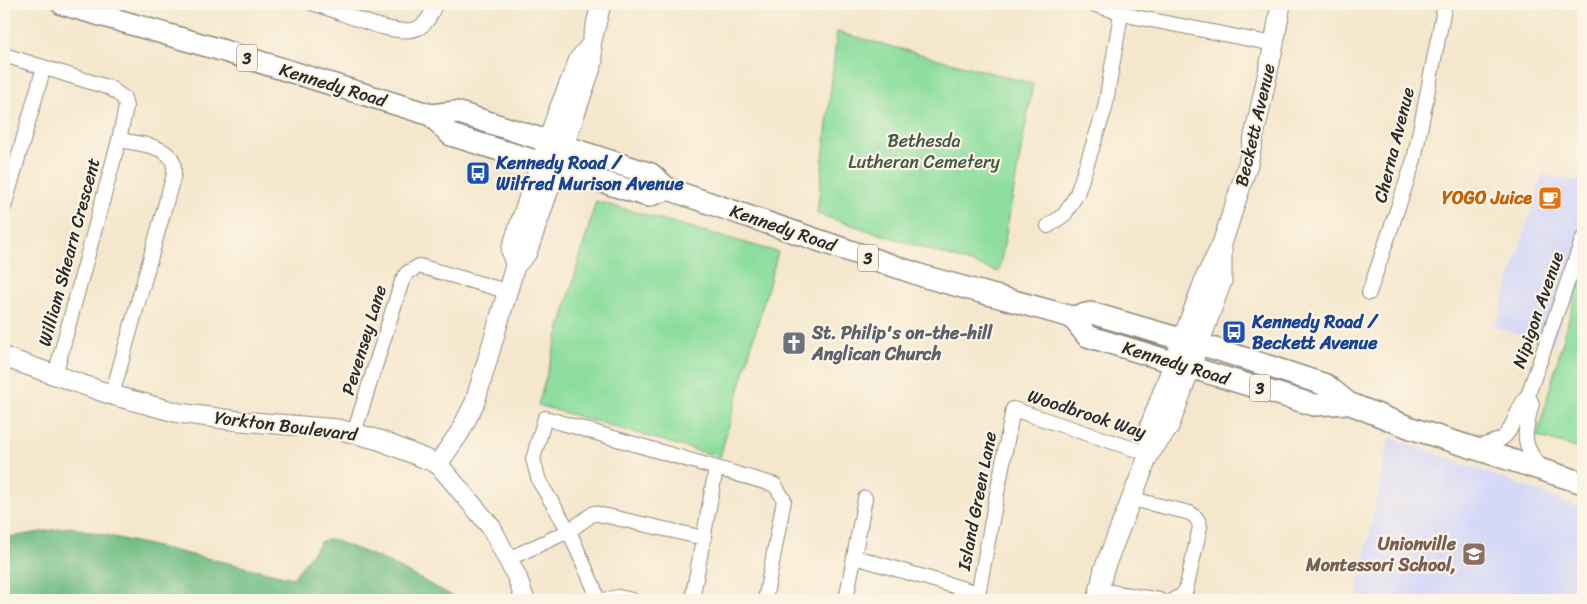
<svg xmlns="http://www.w3.org/2000/svg" width="1587" height="604" font-family="Sriracha,sans-serif">
<style>
.built{fill:#d6d8f8}
.green{fill:#8dde9e;stroke:#5c8464}
.forest{fill:#72bd85;stroke:#4e7458}
.lines{fill:none;stroke-linecap:round;stroke-linejoin:round}
.street-casing{stroke:#90897c;stroke-width:16}
.secondary-casing{stroke:#90897c;stroke-width:21}
.primary-casing{stroke:#90897c;stroke-width:24}
.street{stroke:#fff;stroke-width:14}
.secondary{stroke:#fff;stroke-width:19}
.primary{stroke:#fff;stroke-width:21}
.labels{text-anchor:middle;dominant-baseline:central;stroke-width:4.5;stroke-linejoin:round;paint-order:stroke}
.shield{fill:#fcf5e5;stroke:#6a6863;stroke-width:1}
.shield-label{font-size:16px;font-weight:bold;fill:#2b2b2b}
.street-label{font-size:18px;fill:#2b2b2b;stroke:#fcf5e5}
.park-label{font-size:18px;fill:#445848;stroke:#fcf5e5}
.transit-label{font-size:18px;font-weight:bold;fill:#164399;stroke:#fcf5e5;text-anchor:start}
.food-label{font-size:18px;font-weight:bold;fill:#c56008;stroke:#fcf5e5;text-anchor:end}
.worship-label{font-size:18px;font-weight:bold;fill:#5b616d;stroke:#fcf5e5;text-anchor:start}
.education-label{font-size:18px;font-weight:bold;fill:#785e54;stroke:#fcf5e5;text-anchor:end}
</style>
<rect width="100%" height="100%" fill="#fcf5e5"/>
<filter id="ink" filterUnits="userSpaceOnUse"><feTurbulence type="fractalNoise" baseFrequency=".02" numOctaves="2"/><feDisplacementMap in="SourceGraphic" scale="10" xChannelSelector="R" yChannelSelector="G"/><feConvolveMatrix kernelMatrix="1 2 1 2 8 2 1 2 1" color-interpolation-filters="sRGB"/></filter>
<filter id="wash" filterUnits="userSpaceOnUse"><feTurbulence type="fractalNoise" baseFrequency=".0096" numOctaves="4" result="noise"/><feDisplacementMap in="SourceGraphic" scale="20" xChannelSelector="R" yChannelSelector="G"/><feGaussianBlur stdDeviation="1.12" result="paint"/><feColorMatrix in="noise" values="0 0 0 0 0 0 0 0 0 0 0 0 0 0 0 0 0 1.4 0 .05"/><feComposite in="paint" operator="in"/></filter>
<g filter="url(#wash)">
<rect width="100%" height="100%" fill="#f5e7cd"/>
<!-- built -->
<path class="built" d="M 1542,175 L 1583,182 L 1583,247 L 1553,346 L 1495,327 Z
M 1390,437 L 1583,508 L 1583,600 L 1355,600 Z"/>
<!-- green -->
<path class="green" d="M 837,32 L 1033,84 L 999,272 L 817,214 Z
M 596,201 L 778,252 L 720,457 L 538,405 Z
M 1583,267 L 1583,450 L 1537,436 Z"/>
<!-- forest -->
<path class="forest" d="M 70,527 L 293,578 L 321,541 L 331,539 L 382,559 L 460,600 L 9,600 L 4,577 L 4,538 Z"/>
</g>
<g filter="url(#ink)">
<g class="lines">
<!-- street casing -->
<g class="street-casing">
<path id="street" d="M 314,4 C 339,10 395,39 418,28 C 427,24 432,13 435,4
M 1092,4 L 1136,17 L 1274,44
M 4,55 L 110,88 L 124,98 L 126,107 L 119,140 L 55,375
M 4,207 L 44,67
M 1048,226 L 1065,214 L 1077,194 L 1105,108 L 1121,14
M 1369,293 L 1414,160 L 1445,4
M 112,395 L 174,174 C 174,170 174,165 173,162 C 167,145 134,143 119,140
M 1528,395 L 1532,404 C 1524,434 1520,445 1543,469
M 354,433 L 402,281 L 407,273 L 419,266 L 506,291
M 1474,448 C 1483,445 1493,443 1501,439 C 1513,433 1517,406 1528,395 L 1583,238
M 1132,499 L 1190,513 C 1196,517 1199,520 1200,527 L 1186,590 L 1181,596 L 1173,600
M 855,557 L 978,593
M 508,559 L 569,531 L 594,513 L 704,538
M 1099,590 L 1159,600
M 597,600 L 594,588 L 569,531 L 539,481 L 533,459 L 545,418 L 775,485 L 784,500 L 765,600
M 603,600 L 619,597 L 632,600
M 692,600 L 716,469
M 846,600 L 865,498
M 977,600 L 1013,409 L 1149,454"/>
</g>
<!-- secondary casing -->
<g class="secondary-casing">
<path id="secondary" d="M 515,266 L 511,250 L 557,114 L 579,59 L 591,45
M 4,357 L 112,395 L 179,413 L 240,421 L 338,429 L 379,440 L 438,464 L 491,527 L 517,577 L 525,600
M 1149,454 L 1150,426 L 1206,276 L 1222,244 L 1248,164 L 1274,44 L 1281,4
M 438,464 L 460,432 L 475,402 L 515,266 L 527,253 L 593,62 L 591,45 L 601,4
M 1097,600 L 1104,569 L 1149,454 L 1169,427 L 1222,281 L 1222,248"/>
</g>
<!-- primary casing -->
<g class="primary-casing">
<path id="primary" d="M 62,4 L 221,50 L 431,115 L 456,112 L 651,174 L 668,189 L 926,277 L 1072,317 L 1091,313 L 1222,351 L 1326,385 L 1348,403 L 1411,428 L 1583,483
M 431,115 L 451,135 L 648,196 L 668,189
M 1072,317 L 1087,336 L 1314,405 L 1348,403"/>
</g>
<!-- street -->
<use href="#street" class="street"/>
<!-- secondary -->
<use href="#secondary" class="secondary"/>
<!-- primary -->
<use href="#primary" class="primary"/>
</g>
</g>
<!-- icons -->
<defs>
<g id="bus-square" transform="scale(1.25)"><rect x="-9" y="-9" width="18" height="18" rx="4" fill="#1a4fb4" stroke="#fcf5e5"/><path d="M-5-6H5V4H4V6H2V4H-2V6H-4V4H-5ZM-3.5-4V0h7V-4ZM-3.5 1.2v1.5H-2V1.2ZM2 1.2v1.5H3.5V1.2Z" fill="#fff"/></g>
<g id="cafe-square" transform="scale(1.25)"><rect x="-9" y="-9" width="18" height="18" rx="4" fill="#e8710a" stroke="#fcf5e5"/><path d="M-5.5-4.5H6V0H3Q3 3.5 0 3.5H-2.5Q-5.5 3.5-5.5 0ZM3-3.2v2h1.7v-2ZM-6 4.5H4V6H-6Z" fill="#fff"/></g>
<g id="church-square" transform="scale(1.25)"><rect x="-9" y="-9" width="18" height="18" rx="4" fill="#6b7280" stroke="#fcf5e5"/><path d="M-1.2-6h2.4v3.5h3.3v2.4h-3.3V6h-2.4V-.1h-3.3v-2.4h3.3Z" fill="#fff"/></g>
<g id="school-square" transform="scale(1.25)"><rect x="-9" y="-9" width="18" height="18" rx="4" fill="#8d6e63" stroke="#fcf5e5"/><path d="M0-5L7-2L0 1L-7-2ZM-4 1L0 2.5L4 1V4Q0 6-4 4Z" fill="#fff"/></g>
</defs>
<g fill-rule="evenodd">
<use href="#bus-square" x="478" y="173"/>
<use href="#cafe-square" x="1550" y="198"/>
<use href="#bus-square" x="1234" y="332"/>
<use href="#church-square" x="794" y="343"/>
<use href="#school-square" x="1474" y="554"/>
</g>
<g class="labels">
<!-- shield labels -->
<g class="shield">
<rect x="237" y="44.5" width="20" height="27" rx="4"/>
<rect x="858" y="244.5" width="20" height="27" rx="4"/>
<rect x="1250" y="374.5" width="20" height="27" rx="4"/>
</g>
<g class="shield-label">
<text x="247" y="58">3</text>
<text x="868" y="258">3</text>
<text x="1260" y="388">3</text>
</g>
<!-- street labels -->
<g class="street-label">
<text transform="translate(333 85) rotate(17)">Kennedy Road</text>
<text transform="translate(1255 125) rotate(-77)">Beckett Avenue</text>
<text transform="translate(1394 145) rotate(-76)">Cherna Avenue</text>
<text transform="translate(783 228) rotate(19)">Kennedy Road</text>
<text transform="translate(69 252) rotate(-75)">William Shearn Crescent</text>
<text transform="translate(1538 310) rotate(-71)">Nipigon Avenue</text>
<text transform="translate(364 340) rotate(-73)">Pevensey Lane</text>
<text transform="translate(1176 363) rotate(17)">Kennedy Road</text>
<text transform="translate(1087 414) rotate(18)">Woodbrook Way</text>
<text transform="translate(286 426) rotate(7)">Yorkton Boulevard</text>
<text transform="translate(977 501) rotate(-79)">Island Green Lane</text>
</g>
<!-- park labels -->
<g class="park-label">
<text x="924" y="141">Bethesda<tspan x="924" dy="21">Lutheran Cemetery</tspan></text>
</g>
<!-- transit labels -->
<g class="transit-label">
<text x="496" y="163">Kennedy Road /<tspan x="496" dy="21">Wilfred Murison Avenue</tspan></text>
<text x="1252" y="322">Kennedy Road /<tspan x="1252" dy="21">Beckett Avenue</tspan></text>
</g>
<!-- food labels -->
<g class="food-label">
<text x="1532" y="198">YOGO Juice</text>
</g>
<!-- worship labels -->
<g class="worship-label">
<text x="812" y="333">St. Philip's on-the-hill<tspan x="812" dy="21">Anglican Church</tspan></text>
</g>
<!-- education labels -->
<g class="education-label">
<text x="1456" y="544">Unionville<tspan x="1456" dy="21">Montessori School,</tspan></text>
</g>
</g>
<!-- margin -->
<rect width="1587" height="604" fill="none" stroke="#fcf5e5" stroke-width="20"/>
</svg>
